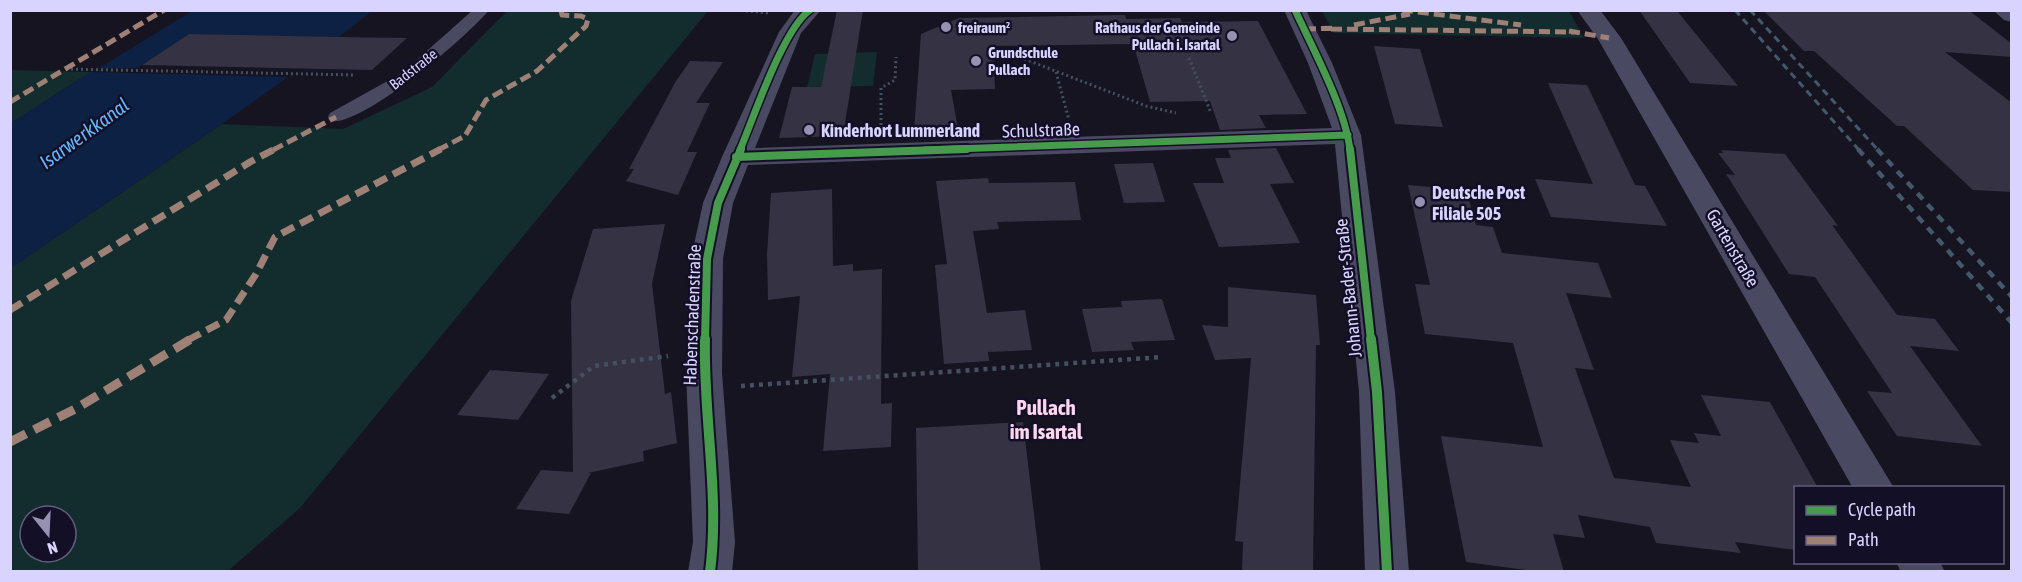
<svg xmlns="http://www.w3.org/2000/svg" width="2022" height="582" font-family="'Asap Condensed',sans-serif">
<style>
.green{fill:#132c2d;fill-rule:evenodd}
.water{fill:#0d2144}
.building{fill:#343243}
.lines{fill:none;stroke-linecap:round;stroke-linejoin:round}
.path-far1{stroke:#44505f;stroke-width:3;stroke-dasharray:2 3;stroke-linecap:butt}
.path{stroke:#44505f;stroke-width:4.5;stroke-dasharray:4 5;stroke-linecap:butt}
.service{fill:#4a4962;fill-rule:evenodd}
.minor{fill:#4a4962;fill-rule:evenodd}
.rail-far1{stroke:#43596b;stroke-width:3;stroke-dasharray:7 5;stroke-linecap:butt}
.rail{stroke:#43596b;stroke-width:4.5;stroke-dasharray:8 7;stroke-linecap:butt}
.quiet-far2{stroke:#9e8076;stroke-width:5;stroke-dasharray:11 5;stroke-linecap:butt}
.quiet-far1{stroke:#9e8076;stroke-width:7;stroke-dasharray:14 7;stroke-linecap:butt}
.quiet{stroke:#9e8076;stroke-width:9;stroke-dasharray:18 9;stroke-linecap:butt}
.cycleway-far2-casing{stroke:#130f26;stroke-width:10}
.cycleway-far1-casing{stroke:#130f26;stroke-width:12}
.cycleway-casing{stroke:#130f26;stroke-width:14}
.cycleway-far2{stroke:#469c4c;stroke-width:7}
.cycleway-far1{stroke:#469c4c;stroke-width:8}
.cycleway{stroke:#469c4c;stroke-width:10}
.poi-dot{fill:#9591b1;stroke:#130f26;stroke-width:2}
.labels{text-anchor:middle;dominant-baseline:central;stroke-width:5;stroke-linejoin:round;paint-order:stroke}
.far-poi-label{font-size:15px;font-weight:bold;fill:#d9d4ff;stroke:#130f26;text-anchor:start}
.far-street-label{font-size:15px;fill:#d9d4ff;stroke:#130f26}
.poi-label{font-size:18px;font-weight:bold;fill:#d9d4ff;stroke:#130f26;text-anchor:start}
.street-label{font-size:18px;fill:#d9d4ff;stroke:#130f26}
.water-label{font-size:20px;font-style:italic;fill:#62b6ff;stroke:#130f26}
.quarter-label{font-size:21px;font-weight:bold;fill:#ffd6f0;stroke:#130f26}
</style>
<rect width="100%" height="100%" fill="#161421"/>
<!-- green -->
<path class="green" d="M 507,11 L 708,11 L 300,508 L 228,571 L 11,572 L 11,268 L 222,124 L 343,129 L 432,87 ZM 30,516 L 66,516 L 66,552 L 30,552 Z
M 1322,11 L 1569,11 L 1584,38 L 1334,33 Z
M 877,52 L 873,86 L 807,87 L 815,54 Z
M 11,70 L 91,72 L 11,123 Z"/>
<!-- water -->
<path class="water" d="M 192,11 L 372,11 L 339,37 L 189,34 L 137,68 L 99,68 Z
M 91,72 L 288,77 L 222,124 L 11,268 L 11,123 Z"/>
<!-- building -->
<path class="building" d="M 837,10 L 863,10 L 843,136 L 779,138 L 792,87 L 821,87 Z
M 1639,10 L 1678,12 L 1738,86 L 1690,83 Z
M 1763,10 L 1971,12 L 2012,44 L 2012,57 L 1945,52 L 2012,103 L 2012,192 L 1973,190 L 1904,126 L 1897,126 L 1814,51 L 1804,51 Z
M 1125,15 L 1133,44 L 993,46 L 995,89 L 951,90 L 959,134 L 930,135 L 929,131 L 914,132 L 921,34 L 959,18 Z
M 1180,18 L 1182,22 L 1258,21 L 1307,114 L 1259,115 L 1266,128 L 1220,130 L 1210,101 L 1150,102 L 1126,19 Z
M 189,34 L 339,37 L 407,38 L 372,70 L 142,65 Z
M 1374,46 L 1420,49 L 1443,127 L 1395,124 Z
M 690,61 L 723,62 L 696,103 L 710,103 L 687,152 L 697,152 L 678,195 L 626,181 L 634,169 L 629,169 L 676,81 Z
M 1548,83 L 1587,85 L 1635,185 L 1645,186 L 1667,226 L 1551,217 L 1535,179 L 1593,184 Z
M 1276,148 L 1294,183 L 1270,184 L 1300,243 L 1219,247 L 1193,183 L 1224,183 L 1215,158 L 1231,158 L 1228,150 Z
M 1721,150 L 1785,154 L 1838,226 L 1832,225 L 1897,315 L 1935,319 L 1959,351 L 1910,346 L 1982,446 L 1897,436 L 1867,391 L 1892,393 L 1815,277 L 1789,274 L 1726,174 L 1735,175 L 1718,153 L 1723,153 Z
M 1153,163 L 1165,202 L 1124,203 L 1114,164 Z
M 988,178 L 989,183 L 1075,182 L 1081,220 L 997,222 L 999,229 L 973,231 L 987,313 L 1025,310 L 1032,350 L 988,352 L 989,361 L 944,364 L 935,265 L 947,264 L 936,181 Z
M 1408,185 L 1466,190 L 1476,225 L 1493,227 L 1502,253 L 1598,263 L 1612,298 L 1566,293 L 1594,370 L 1575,368 L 1614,478 L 1691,487 L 1670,440 L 1699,443 L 1694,433 L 1721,436 L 1701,395 L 1770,402 L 1818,488 L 1796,488 L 1796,550 L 1735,542 L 1741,553 L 1656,543 L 1650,527 L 1578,515 L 1585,538 L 1553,534 L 1564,572 L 1541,572 L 1466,562 L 1441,436 L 1543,447 L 1513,343 L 1425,334 L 1415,284 L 1430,285 Z
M 832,189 L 833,266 L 853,264 L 853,271 L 882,269 L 881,404 L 892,403 L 891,447 L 823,451 L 830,374 L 792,377 L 800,296 L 768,300 L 767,254 L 771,193 Z
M 665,224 L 652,284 L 665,394 L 671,392 L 677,443 L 643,451 L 644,461 L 588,473 L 591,473 L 569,514 L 516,509 L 541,470 L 573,472 L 571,301 L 593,229 Z
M 1228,287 L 1316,295 L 1320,345 L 1316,345 L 1313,572 L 1242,572 L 1243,542 L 1235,541 L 1251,358 L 1215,360 L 1202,325 L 1228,327 Z
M 1162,299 L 1175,340 L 1131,342 L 1134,350 L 1092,352 L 1082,309 L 1122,307 L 1121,301 Z
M 490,370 L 549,374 L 518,420 L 457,415 Z
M 1023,422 L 1041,572 L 918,572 L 916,428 Z"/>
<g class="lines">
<!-- path-far1 -->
<path class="path-far1" d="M 736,10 L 769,13
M 1001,50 L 1146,106 L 1176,113
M 1189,58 L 1211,113
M 66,69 L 356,75
M 1056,72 L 1069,120
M 881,125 L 881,88 L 895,80 L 896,57"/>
<!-- path -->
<path class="path" d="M 741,386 L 1162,357
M 552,398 L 594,366 L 668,356"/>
<!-- service -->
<path class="service" d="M 473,10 L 489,10 C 468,36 361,128 330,121 L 328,117 L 330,113 L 402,73 Z"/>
<!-- minor -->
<path class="minor" d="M 795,10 L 821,10 L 801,33 L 755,148 L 1332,128 L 1308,63 L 1284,10 L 1306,10 L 1332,63 L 1361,135 L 1395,392 L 1409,572 L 1365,572 L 1359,392 L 1335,144 L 748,165 L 733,203 L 723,259 L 722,373 L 735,542 L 732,572 L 688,572 L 693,542 L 686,373 L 691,259 L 703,203 L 722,157 L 779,32 Z
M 1577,10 L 1600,10 L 1621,38 L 1894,488 L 1853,488 L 1598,39 Z
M 1993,10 L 2012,10 L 2012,22 L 2004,20 Z
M 1896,562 L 1940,562 L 1945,572 L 1901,572 Z"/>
<!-- rail-far1 -->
<path class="rail-far1" d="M 1735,10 L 1859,150
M 1750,10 L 1878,150"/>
<!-- rail -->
<path class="rail" d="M 1858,149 L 2012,323
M 1877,149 L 2012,297"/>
<!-- quiet-far2 -->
<path class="quiet-far2" d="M 1402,10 L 1521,25
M 1354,25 L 1410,14
M 1305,29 L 1336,28
M 1331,29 L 1576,32
M 1569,31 L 1609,38
M 10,102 L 164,10
M 273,150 L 336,117
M 438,150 L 465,136 L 486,100 L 537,71 L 586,26 L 588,19 L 581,16 L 562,15 L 561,10"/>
<!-- quiet-far1 -->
<path class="quiet-far1" d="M 10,310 L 250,162 L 275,149
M 188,340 L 226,320 L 256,274 L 275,237 L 441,149"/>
<!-- quiet -->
<path class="quiet" d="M 10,442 L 77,408 L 191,339"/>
<!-- cycleway-far2 casing -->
<g class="cycleway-far2-casing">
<path id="cycleway-far2" d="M 1295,10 C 1313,49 1345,108 1350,150
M 740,150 C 754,117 783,29 810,10
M 925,150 L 1348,135"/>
</g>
<!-- cycleway-far1 casing -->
<g class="cycleway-far1-casing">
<path id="cycleway-far1" d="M 1350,149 L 1371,340
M 736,157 L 967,149
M 705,340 L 707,259 L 718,203 L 741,149"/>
</g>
<!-- cycleway casing -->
<g class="cycleway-casing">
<path id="cycleway" d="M 705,339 C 703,416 720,495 710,572
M 1371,339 L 1377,392 L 1387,572"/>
</g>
<!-- cycleway-far2 -->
<use href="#cycleway-far2" class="cycleway-far2"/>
<!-- cycleway-far1 -->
<use href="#cycleway-far1" class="cycleway-far1"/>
<!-- cycleway -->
<use href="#cycleway" class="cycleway"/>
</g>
<!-- markers -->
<g class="poi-dot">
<circle cx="946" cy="27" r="6"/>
<circle cx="1232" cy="36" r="6"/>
<circle cx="976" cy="61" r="6"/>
<circle cx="809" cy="130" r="6"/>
<circle cx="1420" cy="202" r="6"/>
</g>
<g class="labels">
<!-- far-poi labels -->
<g class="far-poi-label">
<text x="958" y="27">freiraum²</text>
<text x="1220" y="27" text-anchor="end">Rathaus der Gemeinde<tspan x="1220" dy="17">Pullach i. Isartal</tspan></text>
<text x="988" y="52">Grundschule<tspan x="988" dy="17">Pullach</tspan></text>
</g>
<!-- far-street labels -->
<g class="far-street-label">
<text transform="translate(413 69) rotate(-38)">Badstraße</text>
</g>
<!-- poi labels -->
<g class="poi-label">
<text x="821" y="130">Kinderhort Lummerland</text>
<text x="1432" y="192">Deutsche Post<tspan x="1432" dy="21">Filiale 505</tspan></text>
</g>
<!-- street labels -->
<g class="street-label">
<text transform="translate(1041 130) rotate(-2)">Schulstraße</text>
<text transform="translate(1733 248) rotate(60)">Gartenstraße</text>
<text transform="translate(1348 288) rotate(-96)">Johann-Bader-Straße</text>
<text transform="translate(692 315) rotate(-88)">Habenschadenstraße</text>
</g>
<!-- water labels -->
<g class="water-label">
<text transform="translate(84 133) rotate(-36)">Isarwerkkanal</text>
</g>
<!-- quarter labels -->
<g class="quarter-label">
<text x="1046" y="407">Pullach<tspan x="1046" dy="24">im Isartal</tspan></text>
</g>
</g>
<!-- border -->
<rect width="2022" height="582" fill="none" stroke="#d9d4ff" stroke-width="24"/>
<!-- legend -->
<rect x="1794" y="486" width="210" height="78" fill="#130f26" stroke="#625e7d" stroke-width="1.5"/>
<rect x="1806" y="506" width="30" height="9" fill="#469c4c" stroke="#625e7d" stroke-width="1.5"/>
<text x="1848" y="516" font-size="18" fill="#d9d4ff">Cycle path</text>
<rect x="1806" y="536" width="30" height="9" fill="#9e8076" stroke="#625e7d" stroke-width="1.5"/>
<text x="1848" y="546" font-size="18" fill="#d9d4ff">Path</text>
<!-- north arrow -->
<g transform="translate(48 534) rotate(162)"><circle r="28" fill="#130f26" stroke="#625e7d" stroke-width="1.5"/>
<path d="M0-4.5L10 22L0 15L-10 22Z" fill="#9591b1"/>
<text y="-9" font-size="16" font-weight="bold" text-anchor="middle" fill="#d9d4ff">N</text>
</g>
</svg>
